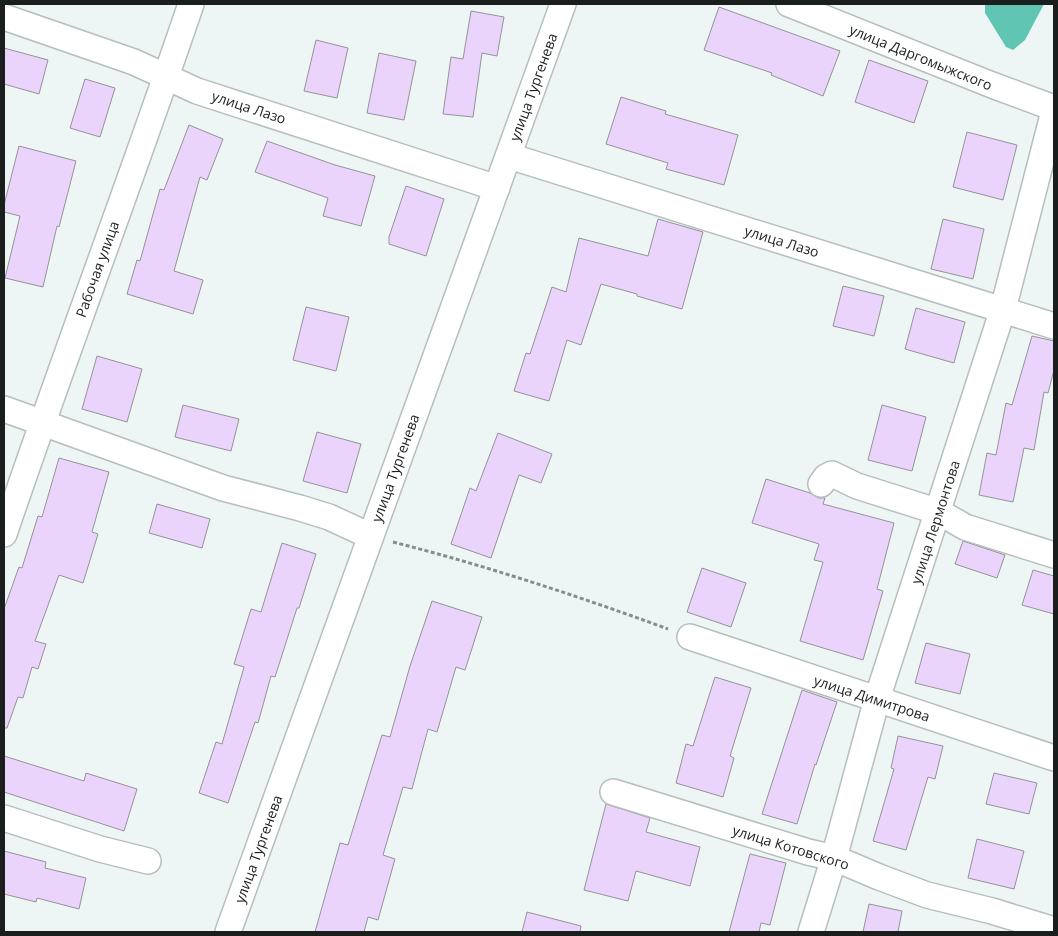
<svg xmlns="http://www.w3.org/2000/svg" width="1058" height="936" font-family="'Open Sans',sans-serif">
<style>
.water{fill:#61c5b4}
.building{fill:#ebd4fc;stroke:#969298}
.lines{fill:none;stroke-linecap:round;stroke-linejoin:round}
.minor-casing{stroke:#b6bfbd;stroke-width:28}
.path{stroke:#878d8c;stroke-width:3;stroke-dasharray:4 2.5;stroke-linecap:butt}
.minor{stroke:#fff;stroke-width:25}
.labels{text-anchor:middle;dominant-baseline:central;stroke-width:4;stroke-linejoin:round;paint-order:stroke}
.street-label{font-size:14px;fill:#1a1e1d;stroke:#fff}
</style>
<rect width="100%" height="100%" fill="#edf6f4"/>
<!-- water -->
<path class="water" d="M 985,4 L 1044,4 L 1025,40 L 1013,50 L 1006,47 L 985,13 Z"/>
<!-- building -->
<path class="building" d="M 719,7 L 840,51 L 823,96 L 771,75 L 772,73 L 704,50 Z
M 471,11 L 504,17 L 497,56 L 482,53 L 473,117 L 443,114 L 451,57 L 463,59 Z
M 316,40 L 348,48 L 337,98 L 304,91 Z
M 4,48 L 48,60 L 39,94 L 4,84 Z
M 379,53 L 416,61 L 404,120 L 367,113 Z
M 869,60 L 928,81 L 914,123 L 855,102 Z
M 85,79 L 115,88 L 100,137 L 70,128 Z
M 621,97 L 666,111 L 665,114 L 738,135 L 724,185 L 666,169 L 668,163 L 606,144 Z
M 189,125 L 223,139 L 207,180 L 200,177 L 174,271 L 203,280 L 193,314 L 127,294 L 137,260 L 140,261 L 160,189 L 164,190 Z
M 967,132 L 1017,145 L 1003,200 L 953,187 Z
M 267,141 L 335,165 L 375,176 L 361,226 L 323,216 L 328,198 L 255,172 Z
M 19,146 L 76,161 L 59,227 L 57,226 L 43,287 L 5,278 L 20,216 L 4,212 L 4,205 Z
M 406,186 L 444,199 L 426,256 L 389,244 L 389,237 Z
M 658,219 L 703,232 L 682,309 L 637,296 L 637,294 L 601,284 L 581,345 L 567,340 L 549,401 L 514,391 L 526,353 L 530,354 L 552,287 L 566,292 L 579,238 L 648,256 Z
M 943,219 L 984,229 L 973,279 L 931,269 Z
M 843,286 L 884,296 L 874,336 L 833,326 Z
M 306,307 L 349,317 L 336,371 L 293,360 Z
M 916,308 L 965,322 L 954,363 L 905,349 Z
M 1032,336 L 1054,341 L 1054,370 L 1048,393 L 1044,392 L 1034,450 L 1024,448 L 1013,502 L 979,495 L 987,453 L 996,455 L 1006,403 L 1012,405 Z
M 97,356 L 142,369 L 127,422 L 82,409 Z
M 183,405 L 239,419 L 231,451 L 175,437 Z
M 882,405 L 926,417 L 912,471 L 868,460 Z
M 317,432 L 361,444 L 347,493 L 303,481 Z
M 498,433 L 552,454 L 541,483 L 519,475 L 491,558 L 451,544 L 470,488 L 476,491 Z
M 59,458 L 109,472 L 92,532 L 98,534 L 83,583 L 59,575 L 35,641 L 46,644 L 38,669 L 32,667 L 23,698 L 18,697 L 7,728 L 4,728 L 4,609 L 19,567 L 22,568 L 38,516 L 42,517 Z
M 766,479 L 810,493 L 819,498 L 825,498 L 823,504 L 894,523 L 877,589 L 883,591 L 863,660 L 800,641 L 823,562 L 814,560 L 819,544 L 752,523 Z
M 157,504 L 210,519 L 202,548 L 149,533 Z
M 963,541 L 1005,555 L 997,578 L 955,564 Z
M 282,543 L 316,554 L 299,608 L 297,608 L 275,677 L 271,676 L 258,723 L 255,722 L 228,803 L 199,793 L 216,742 L 222,744 L 244,667 L 234,664 L 251,609 L 261,612 Z
M 702,568 L 746,583 L 731,627 L 687,612 Z
M 1033,570 L 1054,576 L 1054,614 L 1022,605 Z
M 432,601 L 482,617 L 465,670 L 456,667 L 437,732 L 428,729 L 412,789 L 403,787 L 383,855 L 395,859 L 378,920 L 368,917 L 364,932 L 315,932 L 340,843 L 348,845 L 382,735 L 390,737 L 410,666 Z
M 926,643 L 970,654 L 960,694 L 915,683 Z
M 715,677 L 751,688 L 730,756 L 734,758 L 723,797 L 676,783 L 686,744 L 693,746 Z
M 802,690 L 837,702 L 816,765 L 815,764 L 797,824 L 762,814 Z
M 898,736 L 943,746 L 935,779 L 928,777 L 906,850 L 873,841 L 894,769 L 891,768 Z
M 4,756 L 84,781 L 86,773 L 137,789 L 124,831 L 4,792 Z
M 994,773 L 1037,783 L 1029,814 L 986,804 Z
M 606,804 L 650,818 L 646,832 L 700,847 L 690,886 L 636,871 L 628,901 L 584,890 Z
M 977,839 L 1024,851 L 1014,889 L 968,878 Z
M 4,851 L 46,862 L 45,868 L 86,878 L 79,909 L 37,898 L 36,902 L 4,894 Z
M 750,854 L 786,863 L 770,925 L 761,923 L 759,932 L 729,932 Z
M 869,904 L 902,911 L 898,932 L 863,932 Z
M 527,912 L 581,926 L 580,932 L 522,932 Z"/>
<g class="lines">
<!-- minor casing -->
<g class="minor-casing">
<path id="minor" d="M 789,4 L 992,85 L 1054,108
M 4,17 L 134,62 L 197,91 L 497,188
M 509,156 L 1054,326
M 4,409 L 223,488 L 300,508 L 329,517 L 370,536
M 821,484 L 826,477 L 832,474 L 857,486 L 939,512 L 965,527 L 1054,555
M 4,534 C 64,357 131,181 191,4
M 690,637 L 1054,758
M 613,792 L 808,852 L 834,858 L 879,877 L 927,895 L 992,911 L 1054,930
M 4,818 L 100,849 L 148,861
M 228,932 L 563,4
M 811,932 L 834,858 L 877,699 L 1003,309 L 1054,111"/>
</g>
<!-- path -->
<path class="path" d="M 393,542 C 487,566 578,596 668,629"/>
<!-- minor -->
<use href="#minor" class="minor"/>
</g>
<g class="labels">
<!-- street labels -->
<g class="street-label">
<text transform="translate(921 57) rotate(22)">улица Даргомыжского</text>
<text transform="translate(533 87) rotate(-70)">улица Тургенева</text>
<text transform="translate(249 107) rotate(18)">улица Лазо</text>
<text transform="translate(782 241) rotate(17)">улица Лазо</text>
<text transform="translate(97 269) rotate(-70)">Рабочая улица</text>
<text transform="translate(395 468) rotate(-70)">улица Тургенева</text>
<text transform="translate(935 522) rotate(-72)">улица Лермонтова</text>
<text transform="translate(872 698) rotate(18)">улица Димитрова</text>
<text transform="translate(791 847) rotate(17)">улица Котовского</text>
<text transform="translate(258 849) rotate(-70)">улица Тургенева</text>
</g>
</g>
<!-- border -->
<rect width="1058" height="936" fill="none" stroke="#1a1e1d" stroke-width="10"/>
</svg>
